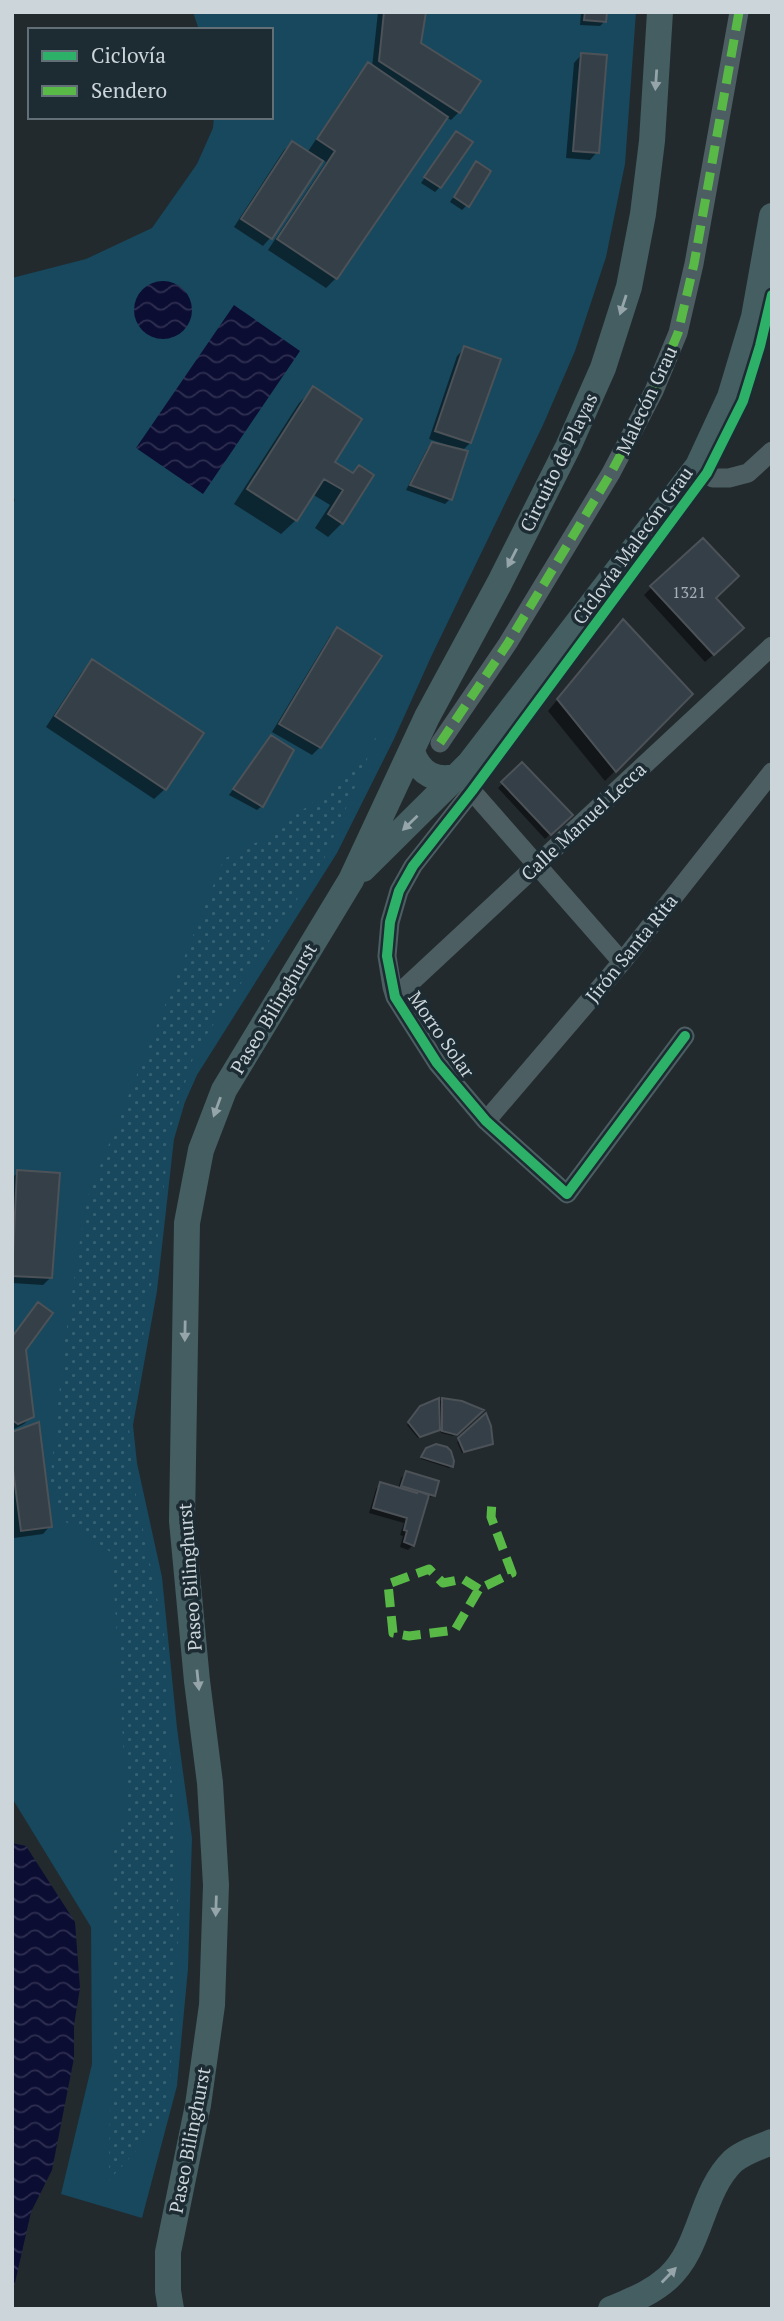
<svg xmlns="http://www.w3.org/2000/svg" width="784" height="2321" font-family="'PT Serif',serif">
<style>
.grass{fill:#17485d}
.park{fill:url(#park-dots)}
.water{fill:url(#water-waves)}
.shadow{fill:#0007}
.building{fill:#343f48;stroke:#4c5257;stroke-width:2}
.lines{fill:none;stroke-linecap:round;stroke-linejoin:round}
.street{stroke:#4c5e61;stroke-width:19}
.secondary{stroke:#455e61;stroke-width:26}
.quiet{stroke:#58b947;stroke-width:9;stroke-dasharray:18 9;stroke-linecap:butt}
.cycleway-casing{stroke:#1d2b33;stroke-width:15}
.cycleway{stroke:#2db169;stroke-width:10}
.oneway{fill:#95a5aa}
.labels{text-anchor:middle;dominant-baseline:central;stroke-width:7;stroke-linejoin:round;paint-order:stroke}
.number-label{font-size:16px;fill:#a5b0b6}
.street-label{font-size:19px;fill:#cbd5da;stroke:#1d2b33}
</style>
<defs>
<pattern id="park-dots" width="8" height="8" patternUnits="userSpaceOnUse" patternTransform="scale(1.75)"><rect width="8" height="8" fill="#17485d"/><path d="M2 2h.1M6 6h.1" fill="none" stroke="#376274" stroke-width="1.8" stroke-linecap="round"/></pattern>
<pattern id="water-waves" width="16" height="10" patternUnits="userSpaceOnUse" patternTransform="scale(1.75)"><rect width="16" height="10" fill="#0c0d33"/><path d="M0 5q4-4 8 0t8 0" fill="none" stroke="#2e2f50"/></pattern>
</defs>
<rect width="100%" height="100%" fill="#222a2e"/>
<!-- grass -->
<path class="grass" d="M 193,12 L 636,12 L 625,164 L 606,257 L 575,351 L 543,425 L 431,657 L 394,739 L 337,853 L 197,1075 L 185,1102 L 174,1139 L 157,1291 L 133,1425 L 137,1463 L 162,1577 L 177,1728 L 192,1838 L 188,1969 L 177,2086 L 142,2218 L 61,2194 L 92,2064 L 91,1927 L 12,1798 L 12,505 L 15,500 L 12,496 L 12,278 L 86,259 L 152,228 L 197,164 L 213,128 L 214,117 L 271,117 L 271,30 L 199,30 Z"/>
<!-- park -->
<path class="park" d="M 377,736 L 324,859 L 195,1052 L 171,1127 L 154,1267 L 129,1425 L 132,1476 L 164,1632 L 179,1923 L 168,2117 L 109,2180 L 113,1855 L 127,1809 L 112,1553 L 66,1522 L 50,1483 L 64,1347 L 86,1201 L 224,859 L 263,839 L 345,779 Z"/>
<!-- water -->
<path class="water" d="M134 310a29 29 0 1 1 58 0a29 29 0 1 1-58 0Z
M 234,305 L 300,351 L 203,494 L 136,448 Z
M 12,1843 L 26,1846 L 75,1922 L 80,1988 L 74,2025 L 74,2058 L 52,2170 L 31,2212 L 12,2296 Z"/>
<!-- shadow -->
<path class="shadow" d="M 378,12 L 424,12 L 419,44 L 459,112 L 451,120 L 446,117 L 336,278 L 326,288 L 268,250 L 326,162 L 322,159 L 270,238 L 263,246 L 234,227 L 284,150 L 292,143 L 307,153 L 358,75 L 368,65 L 372,67 Z
M 581,12 L 606,12 L 605,21 L 600,26 L 580,25 Z
M 581,55 L 597,152 L 590,160 L 566,158 L 574,63 Z
M 456,133 L 440,187 L 435,192 L 421,183 Z
M 476,163 L 467,205 L 462,210 L 450,202 Z
M 465,348 L 470,443 L 461,452 L 450,499 L 445,504 L 406,490 L 427,449 L 433,444 L 446,448 L 447,445 L 429,439 L 457,356 Z
M 313,389 L 332,462 L 352,475 L 342,523 L 328,537 L 315,528 L 330,505 L 312,494 L 296,520 L 281,534 L 234,504 L 299,403 Z
M 652,587 L 714,598 L 734,636 L 705,662 L 644,595 Z
M 337,629 L 320,747 L 312,755 L 272,732 L 330,636 Z
M 613,632 L 691,694 L 605,781 L 548,711 Z
M 93,661 L 165,789 L 154,799 L 46,727 L 82,672 Z
M 267,742 L 262,806 L 257,810 L 229,795 Z
M 522,764 L 570,815 L 545,839 L 498,788 Z
M 18,1172 L 50,1278 L 43,1285 L 12,1283 L 12,1178 Z
M 38,1304 L 24,1349 L 32,1416 L 24,1424 L 12,1430 L 12,1337 Z
M 442,1399 L 481,1410 L 453,1436 L 441,1433 L 441,1427 L 436,1432 L 418,1438 L 407,1425 L 419,1410 L 437,1404 Z
M 485,1416 L 491,1443 L 462,1453 L 457,1442 Z
M 12,1433 L 50,1526 L 43,1534 L 14,1538 Z
M 425,1452 L 451,1466 L 449,1468 L 421,1459 Z
M 406,1473 L 433,1495 L 426,1500 L 413,1545 L 408,1550 L 400,1547 L 403,1536 L 400,1535 L 404,1523 L 369,1513 L 376,1489 L 381,1484 L 398,1489 L 401,1478 Z"/>
<!-- building -->
<path class="building" d="M 384,12 L 426,12 L 421,43 L 481,81 L 460,113 L 379,61 Z
M 585,12 L 607,12 L 606,22 L 584,20 Z
M 581,53 L 607,55 L 599,153 L 573,151 Z
M 368,62 L 448,117 L 337,279 L 277,239 L 335,151 L 317,139 Z
M 456,131 L 473,142 L 441,188 L 424,177 Z
M 292,141 L 323,161 L 272,239 L 241,219 Z
M 476,161 L 491,171 L 469,207 L 454,197 Z
M 464,346 L 501,359 L 471,443 L 435,431 Z
M 313,386 L 362,419 L 335,462 L 353,473 L 359,465 L 374,475 L 343,524 L 328,514 L 343,490 L 324,479 L 297,521 L 247,489 Z
M 432,442 L 468,451 L 452,500 L 410,485 Z
M 703,538 L 739,576 L 716,598 L 744,628 L 714,655 L 650,586 Z
M 623,619 L 693,694 L 616,772 L 557,699 Z
M 337,627 L 382,656 L 321,748 L 279,724 Z
M 92,659 L 204,733 L 166,790 L 55,716 Z
M 271,735 L 294,750 L 263,807 L 233,789 Z
M 522,762 L 573,815 L 551,835 L 501,782 Z
M 17,1170 L 60,1173 L 52,1278 L 12,1276 Z
M 38,1302 L 53,1313 L 26,1350 L 34,1417 L 18,1424 L 12,1420 L 12,1337 Z
M 439,1398 L 440,1430 L 420,1437 L 408,1422 L 420,1406 Z
M 442,1398 L 462,1401 L 484,1410 L 457,1435 L 442,1431 Z
M 486,1413 L 491,1426 L 493,1444 L 464,1452 L 458,1438 Z
M 39,1422 L 52,1527 L 21,1531 L 12,1462 L 12,1432 Z
M 436,1444 L 447,1447 L 451,1451 L 454,1461 L 453,1467 L 421,1457 L 426,1448 Z
M 406,1471 L 439,1481 L 435,1496 L 401,1486 Z
M 380,1482 L 417,1493 L 418,1491 L 429,1495 L 414,1546 L 404,1542 L 407,1531 L 404,1530 L 407,1518 L 373,1508 Z"/>
<g class="lines">
<!-- street -->
<path class="street" d="M 698,466 L 713,478 L 729,478 L 748,473 L 772,451
M 440,743 L 508,643 L 542,587 L 611,473 L 654,391 L 678,333 L 694,264 L 739,12
M 464,782 L 622,962
M 472,791 L 413,866 L 399,891 L 390,922 L 387,956 L 392,987 L 395,997 L 437,1063 L 486,1121 L 567,1194 L 685,1036
M 395,997 L 772,646
M 486,1121 L 622,962 L 772,772"/>
<!-- secondary -->
<path class="secondary" d="M 412,751 C 419,774 437,783 459,776
M 363,869 L 470,763 L 698,466 L 730,397 L 754,317 L 772,216
M 171,2309 L 168,2291 L 168,2252 L 198,2105 L 212,2005 L 216,1885 L 210,1783 L 197,1681 L 182,1521 L 187,1223 L 201,1150 L 224,1090 L 351,880 L 427,717 L 499,584 L 568,447 L 603,368 L 629,287 L 643,214 L 652,141 L 660,12
M 611,2309 C 632,2300 650,2294 668,2278 C 702,2247 700,2193 733,2161 C 744,2152 759,2147 772,2142"/>
<!-- quiet -->
<path class="quiet" d="M 440,743 L 508,643 L 542,587 L 611,473 L 654,391 L 678,333 L 694,264 L 739,12
M 479,1589 L 463,1579 L 443,1583 L 429,1569 L 388,1584 L 393,1633 L 409,1636 L 455,1630 L 479,1589 L 512,1573 L 491,1517 L 492,1502"/>
<!-- cycleway casing -->
<g class="cycleway-casing">
<path id="cycleway" d="M 685,1036 L 567,1194 L 486,1121 L 437,1063 L 395,997 L 387,956 L 390,922 L 399,891 L 413,866 L 472,791 L 707,473 L 743,401 L 760,346 L 772,295"/>
</g>
<!-- cycleway -->
<use href="#cycleway" class="cycleway"/>
</g>
<!-- one-way arrows -->
<defs><path id="oneway-solid" d="M-6-.8H1V-3.2L6.5 0L1 3.2V.8H-6Z" transform="scale(1.75)"/></defs>
<g class="oneway">
<use href="#oneway-solid" transform="translate(656 80) rotate(94)"/>
<use href="#oneway-solid" transform="translate(623 305) rotate(108)"/>
<use href="#oneway-solid" transform="translate(512 558) rotate(117)"/>
<use href="#oneway-solid" transform="translate(410 823) rotate(136)"/>
<use href="#oneway-solid" transform="translate(217 1107) rotate(110)"/>
<use href="#oneway-solid" transform="translate(185 1331) rotate(91)"/>
<use href="#oneway-solid" transform="translate(198 1680) rotate(84)"/>
<use href="#oneway-solid" transform="translate(216 1906) rotate(92)"/>
<use href="#oneway-solid" transform="translate(669 2275) rotate(-46)"/>
</g>
<g class="labels">
<!-- number labels -->
<g class="number-label">
<text x="689" y="592">1321</text>
</g>
<!-- street labels -->
<g class="street-label">
<text transform="translate(646 400) rotate(-65)">Malecón Grau</text>
<text transform="translate(558 462) rotate(-64)">Circuito de Playas</text>
<text transform="translate(632 545) rotate(-54)">Ciclovía Malecón Grau</text>
<text transform="translate(583 821) rotate(-43)">Calle Manuel Lecca</text>
<text transform="translate(631 948) rotate(-51)">Jirón Santa Rita</text>
<text transform="translate(273 1008) rotate(-59)">Paseo Bilinghurst</text>
<text transform="translate(442 1034) rotate(55)">Morro Solar</text>
<text transform="translate(189 1577) rotate(-94)">Paseo Bilinghurst</text>
<text transform="translate(189 2140) rotate(-79)">Paseo Bilinghurst</text>
</g>
</g>
<!-- border -->
<rect width="784" height="2321" fill="none" stroke="#cbd5da" stroke-width="28"/>
<!-- legend -->
<rect x="28" y="28" width="245" height="91" fill="#1d2b33" stroke="#636f76" stroke-width="2"/>
<rect x="42" y="51" width="35" height="10" fill="#2db169" stroke="#636f76" stroke-width="2"/>
<text x="91" y="63" font-size="21" fill="#cbd5da">Ciclovía</text>
<rect x="42" y="86" width="35" height="10" fill="#58b947" stroke="#636f76" stroke-width="2"/>
<text x="91" y="98" font-size="21" fill="#cbd5da">Sendero</text>
</svg>
